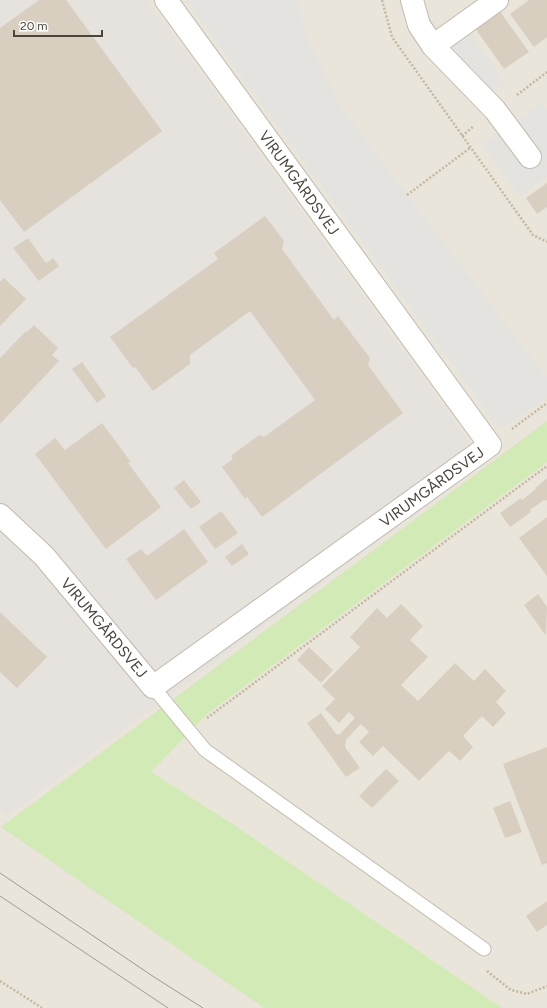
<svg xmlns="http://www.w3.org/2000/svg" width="547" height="1008" font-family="Figtree,sans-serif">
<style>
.residential{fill:#eae5da}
.industrial{fill:#e6e2dd}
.green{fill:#d2eab5}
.parking{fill:#e5e3e0}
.building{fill:#d8cfc1}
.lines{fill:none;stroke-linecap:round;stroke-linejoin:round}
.service-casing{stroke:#c2bbae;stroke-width:15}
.minor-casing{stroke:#c2bbae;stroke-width:24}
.path{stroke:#c4b79f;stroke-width:2.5;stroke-dasharray:2 2;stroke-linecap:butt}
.service{stroke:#fff;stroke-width:13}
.minor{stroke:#fff;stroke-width:22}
.tram{stroke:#9a9a9a;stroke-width:1}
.labels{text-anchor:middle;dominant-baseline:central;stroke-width:3.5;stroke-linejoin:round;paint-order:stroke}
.street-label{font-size:15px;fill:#4b4439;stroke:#fff}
</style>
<rect width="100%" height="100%" fill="#f6f3ec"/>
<!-- residential -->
<path class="residential" d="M 0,0 L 547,0 L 547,1008 L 0,1008 Z"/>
<!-- industrial -->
<path class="industrial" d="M 0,0 L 147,0 L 484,462 L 7,816 L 0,810 Z"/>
<!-- green -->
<path class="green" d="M 547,421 L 547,462 L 207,714 L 151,772 L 234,825 L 502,1008 L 264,1008 L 1,827 Z"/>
<!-- parking -->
<path class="parking" d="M 186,0 L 298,0 L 304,30 L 338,103 L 547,378 L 547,398 L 500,429 Z
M 464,25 L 505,82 L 484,98 L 433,46 Z
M 541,103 L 547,110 L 547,176 L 520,197 L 483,145 Z"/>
<!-- building -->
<path class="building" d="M 39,0 L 66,0 L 162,131 L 24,232 L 0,200 L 0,28 Z
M 529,0 L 547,0 L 547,37 L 534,47 L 510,14 Z
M 496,6 L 529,52 L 504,69 L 472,24 Z
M 547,183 L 547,207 L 537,214 L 526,198 Z
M 265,216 L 284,241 L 282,249 L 334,320 L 338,316 L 370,358 L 368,365 L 403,413 L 262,517 L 247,497 L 245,499 L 222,467 L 233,459 L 231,456 L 259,435 L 264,437 L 315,400 L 250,311 L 190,355 L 190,364 L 153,391 L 135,367 L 133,368 L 110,337 L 218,259 L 214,253 Z
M 28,238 L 46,263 L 53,258 L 59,266 L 39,281 L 13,248 Z
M 4,278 L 26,299 L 0,326 L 0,282 Z
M 34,325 L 58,348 L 52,355 L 59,361 L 0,424 L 0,358 L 26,331 L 27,332 Z
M 82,362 L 106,396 L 97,403 L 72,369 Z
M 102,423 L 131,462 L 128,463 L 161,507 L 106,549 L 35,454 L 55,438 L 65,450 Z
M 547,478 L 547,500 L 545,501 L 544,500 L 530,510 L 531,512 L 510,527 L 500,513 L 521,498 L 522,500 L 536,489 L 535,488 Z
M 184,480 L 201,502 L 191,509 L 174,488 Z
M 221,511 L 238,533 L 215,549 L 199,527 Z
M 547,517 L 547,576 L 519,538 Z
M 184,529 L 208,562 L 156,600 L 126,559 L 141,549 L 147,556 Z
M 242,544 L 249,554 L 232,566 L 225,557 Z
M 538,594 L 547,607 L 546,636 L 524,605 Z
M 401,604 L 423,626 L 410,640 L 428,657 L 401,685 L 418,701 L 455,663 L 474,681 L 485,669 L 506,691 L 496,702 L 506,713 L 493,727 L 482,716 L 463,736 L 473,747 L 460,761 L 449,751 L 419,781 L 383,746 L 373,756 L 359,742 L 369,732 L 361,724 L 346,740 L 345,747 L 360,768 L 346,777 L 307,723 L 321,713 L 336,734 L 340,734 L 355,718 L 349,712 L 339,723 L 325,709 L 335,699 L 322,686 L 360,647 L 350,637 L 377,608 L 387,618 Z
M 0,612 L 47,657 L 17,688 L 0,672 Z
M 309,647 L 333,670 L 321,683 L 297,660 Z
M 547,747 L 547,863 L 542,865 L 503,764 Z
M 386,769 L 399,781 L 372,808 L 359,796 Z
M 510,801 L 522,832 L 505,838 L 493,808 Z
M 547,901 L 547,925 L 537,932 L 526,916 Z"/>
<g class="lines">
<!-- service casing -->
<g class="service-casing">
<path id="service" d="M 153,687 L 205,750 L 484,949"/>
</g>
<!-- minor casing -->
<g class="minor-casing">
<path id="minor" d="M 412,0 L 419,25 L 433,46 L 495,110 L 530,157
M 433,46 L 497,0
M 0,515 L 44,556 L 153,687 L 490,445 L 166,0"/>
</g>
<!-- path -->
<path class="path" d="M 382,0 L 392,37 L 533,235 L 547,242
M 517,95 L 547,72
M 462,136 L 474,126
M 407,195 L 470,148
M 512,429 L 547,403
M 207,718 L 547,466
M 487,971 L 511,990 L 527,994 L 547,986
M 0,981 L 42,1008"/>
<!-- service -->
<use href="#service" class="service"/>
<!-- minor -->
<use href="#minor" class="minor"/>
<!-- tram -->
<path class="tram" d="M 0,873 L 154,977 L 203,1008
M 0,896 L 168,1008"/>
</g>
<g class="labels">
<!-- street labels -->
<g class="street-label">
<text transform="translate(299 183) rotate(54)">VIRUMGÅRDSVEJ</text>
<text transform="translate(432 487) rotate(-36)">VIRUMGÅRDSVEJ</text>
<text transform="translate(104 628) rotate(50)">VIRUMGÅRDSVEJ</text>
</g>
</g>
<!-- scale -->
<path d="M14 30v6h88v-6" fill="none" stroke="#4b4439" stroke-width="2"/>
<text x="20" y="30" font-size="12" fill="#4b4439" stroke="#ffffff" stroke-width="3" paint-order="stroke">20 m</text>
</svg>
